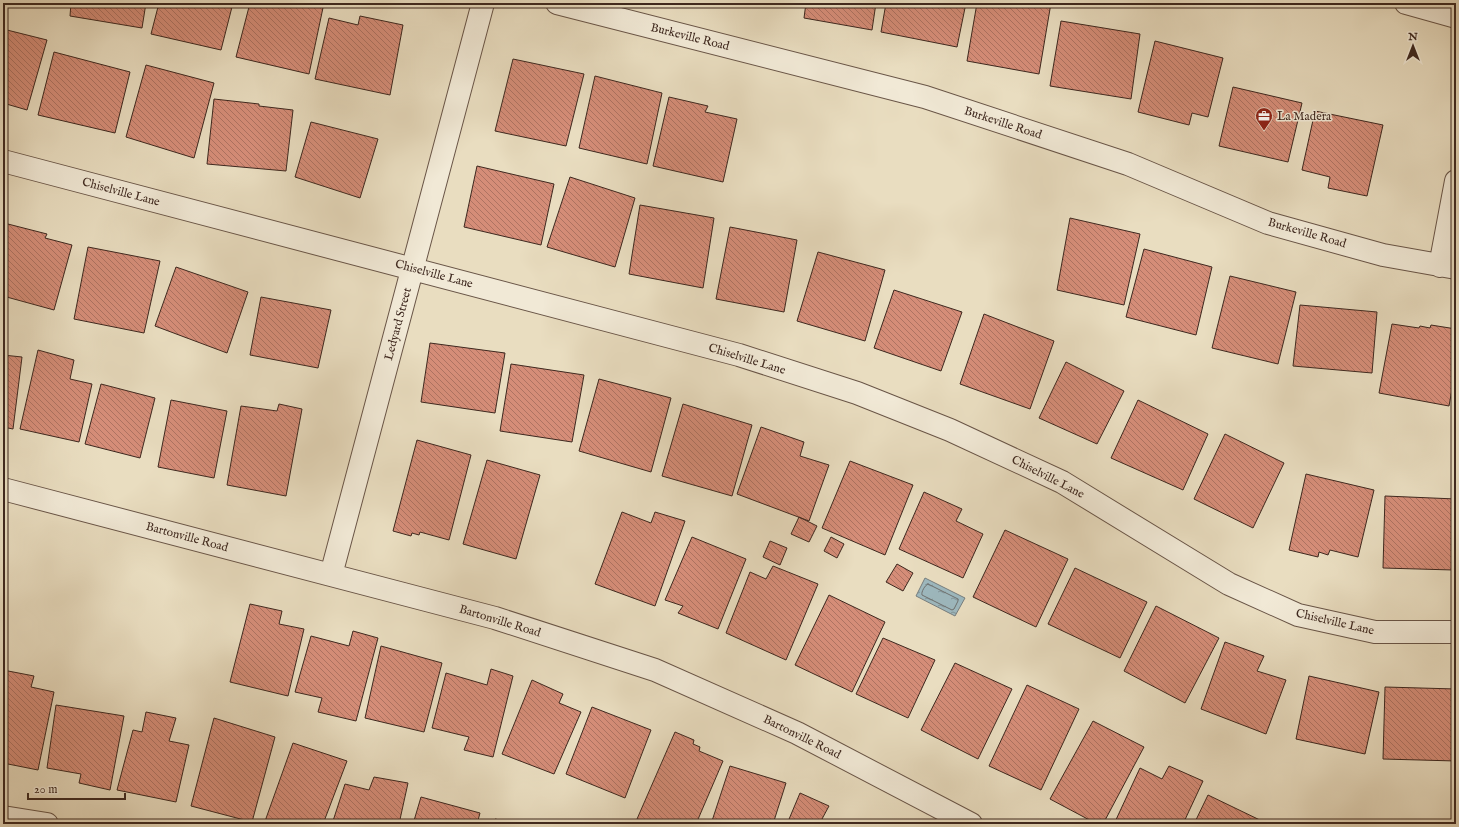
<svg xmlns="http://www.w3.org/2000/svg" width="1459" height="827" font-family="'IM FELL English',serif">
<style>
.water{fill:url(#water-ripples);stroke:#777e7e}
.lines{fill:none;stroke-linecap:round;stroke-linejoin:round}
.shore{stroke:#6e706e;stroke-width:1}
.building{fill:url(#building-back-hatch);stroke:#3e281f}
.minor-casing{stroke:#695547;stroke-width:24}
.minor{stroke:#f1e9d6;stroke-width:22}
.labels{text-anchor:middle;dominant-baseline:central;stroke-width:3;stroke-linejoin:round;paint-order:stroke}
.street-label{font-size:12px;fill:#3e281f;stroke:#f1e9d6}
.poi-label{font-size:12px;fill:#3e281f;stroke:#f1e9d6;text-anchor:start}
</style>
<defs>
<pattern id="water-ripples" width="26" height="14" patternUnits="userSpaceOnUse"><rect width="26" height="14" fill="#9db8be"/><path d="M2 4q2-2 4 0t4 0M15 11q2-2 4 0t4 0" fill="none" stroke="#81969a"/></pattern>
<pattern id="building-back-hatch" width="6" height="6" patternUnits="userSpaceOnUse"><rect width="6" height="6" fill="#d58d78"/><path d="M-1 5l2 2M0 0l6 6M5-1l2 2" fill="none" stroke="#ae7362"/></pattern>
</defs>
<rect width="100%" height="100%" fill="#e9ddc0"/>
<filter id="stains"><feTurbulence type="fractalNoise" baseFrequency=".005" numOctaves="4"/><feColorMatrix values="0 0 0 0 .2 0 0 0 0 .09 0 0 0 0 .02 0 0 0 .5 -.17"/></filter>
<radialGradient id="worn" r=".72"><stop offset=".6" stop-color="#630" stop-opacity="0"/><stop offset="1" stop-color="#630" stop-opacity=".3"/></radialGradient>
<!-- water -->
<path class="water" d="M 925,578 L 965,598 L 955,616 L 916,596 Z"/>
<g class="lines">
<!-- shore -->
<path class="shore" d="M 928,584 L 958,599 L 958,601 L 954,609 L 952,610 L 922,595 C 921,592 925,585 928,584 Z"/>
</g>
<!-- building -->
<path class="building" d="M 71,3 L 146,3 L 142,28 L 70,16 Z
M 159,3 L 233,3 L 221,50 L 151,34 Z
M 250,3 L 324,3 L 309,74 L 236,57 Z
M 765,3 L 785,3 L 784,7 Z
M 806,3 L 876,3 L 872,30 L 804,18 Z
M 886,3 L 966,3 L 957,47 L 881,32 Z
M 977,3 L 1051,3 L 1039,74 L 967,61 Z
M 360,16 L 403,25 L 390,95 L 315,79 L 329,18 L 358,25 Z
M 1061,21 L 1140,34 L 1131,99 L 1050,86 Z
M 3,29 L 47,40 L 27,110 L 3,103 Z
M 1155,41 L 1223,58 L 1208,117 L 1192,113 L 1189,125 L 1138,112 Z
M 54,52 L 130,72 L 115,133 L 38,115 Z
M 513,59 L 584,74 L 566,146 L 495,131 Z
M 146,65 L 214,83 L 194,158 L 126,137 Z
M 595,76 L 662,93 L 647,164 L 579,148 Z
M 1233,87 L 1302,103 L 1288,162 L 1219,146 Z
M 669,97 L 708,106 L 705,112 L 737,119 L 723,182 L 653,166 Z
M 214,99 L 259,104 L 259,106 L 293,110 L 286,171 L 207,164 Z
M 1315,111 L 1383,125 L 1367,196 L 1328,188 L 1330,177 L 1302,170 Z
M 311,122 L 378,139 L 360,198 L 295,177 Z
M 477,166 L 554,184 L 541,245 L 464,227 Z
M 570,177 L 635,198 L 615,267 L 547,247 Z
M 640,205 L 714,218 L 703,288 L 629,274 Z
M 1070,218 L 1140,234 L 1124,305 L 1057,290 Z
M 4,223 L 47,234 L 45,238 L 72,245 L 54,310 L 3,296 L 3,228 Z
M 730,227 L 797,240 L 784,312 L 716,299 Z
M 88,247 L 160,261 L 144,333 L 74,319 Z
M 1144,249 L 1212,267 L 1196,335 L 1126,317 Z
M 818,252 L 885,270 L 865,341 L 797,321 Z
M 176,267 L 248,292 L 227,353 L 155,326 Z
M 1230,276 L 1296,292 L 1278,364 L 1212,348 Z
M 894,290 L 962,312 L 941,371 L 874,348 Z
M 261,297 L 331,310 L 318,368 L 250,355 Z
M 1300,305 L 1377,312 L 1372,373 L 1293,366 Z
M 984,314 L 1054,341 L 1030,409 L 960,384 Z
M 1392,324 L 1419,328 L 1420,326 L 1430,328 L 1431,325 L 1456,329 L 1456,367 L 1449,406 L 1379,393 Z
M 430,343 L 505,353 L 495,413 L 421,402 Z
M 38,350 L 74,360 L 70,379 L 92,384 L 79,442 L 20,429 Z
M 3,355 L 22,357 L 13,429 L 3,427 Z
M 1066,362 L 1124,391 L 1097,444 L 1039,418 Z
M 511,364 L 584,375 L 572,442 L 500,431 Z
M 599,379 L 671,398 L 651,472 L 579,451 Z
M 101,384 L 155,398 L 140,458 L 85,444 Z
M 171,400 L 227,411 L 214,478 L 158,467 Z
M 1138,400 L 1208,434 L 1183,490 L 1111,458 Z
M 279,404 L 302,409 L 286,496 L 227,485 L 241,406 L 277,411 Z
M 683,404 L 752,425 L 732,496 L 662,476 Z
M 761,427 L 804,442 L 800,456 L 829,465 L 809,521 L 737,494 Z
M 1225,434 L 1284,463 L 1253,528 L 1194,499 Z
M 417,440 L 471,455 L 449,540 L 420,532 L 419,535 L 412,533 L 411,536 L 393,531 Z
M 487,460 L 540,475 L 516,559 L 463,544 Z
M 850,461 L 913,485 L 885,555 L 822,528 Z
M 1306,474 L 1374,490 L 1358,557 L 1330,550 L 1328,555 L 1319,552 L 1318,557 L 1289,550 Z
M 924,492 L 962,509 L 956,521 L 983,534 L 963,578 L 899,549 Z
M 1385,496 L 1456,499 L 1453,570 L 1383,568 Z
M 622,512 L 651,523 L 655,512 L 685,521 L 655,606 L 595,584 Z
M 799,517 L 817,526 L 809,542 L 791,534 Z
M 1005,530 L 1068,559 L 1036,627 L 973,597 Z
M 692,537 L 746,559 L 718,629 L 678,613 L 683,606 L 665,600 Z
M 831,537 L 844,544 L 837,558 L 824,551 Z
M 770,541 L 787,548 L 780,565 L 763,557 Z
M 897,564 L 913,573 L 903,591 L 886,582 Z
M 773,566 L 818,584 L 786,660 L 726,633 L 750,572 L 766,579 Z
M 1075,568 L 1147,602 L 1120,658 L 1048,624 Z
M 829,595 L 885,622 L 852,692 L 795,665 Z
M 250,604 L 282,611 L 279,624 L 304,629 L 288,696 L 230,682 Z
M 1156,606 L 1219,638 L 1185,703 L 1124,671 Z
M 353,631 L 378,638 L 356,721 L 318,712 L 322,698 L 295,692 L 311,636 L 349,646 Z
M 883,638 L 935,660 L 908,718 L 856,694 Z
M 1225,642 L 1264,656 L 1257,671 L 1286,680 L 1266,734 L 1201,709 Z
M 381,646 L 442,663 L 424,732 L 365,718 Z
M 955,663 L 1012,689 L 978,759 L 921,730 Z
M 491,669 L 513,676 L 493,757 L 464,750 L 469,737 L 432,728 L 446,673 L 487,685 Z
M 3,670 L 34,676 L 31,687 L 54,692 L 38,770 L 3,763 Z
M 1309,676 L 1379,692 L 1365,754 L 1296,739 Z
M 532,680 L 563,694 L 559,703 L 581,712 L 554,774 L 502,754 Z
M 1027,685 L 1079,709 L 1041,790 L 989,766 Z
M 1385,687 L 1456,689 L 1456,761 L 1383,759 Z
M 56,705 L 124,716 L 110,790 L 79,783 L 81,774 L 47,768 Z
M 592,707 L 651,730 L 625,798 L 566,774 Z
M 146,712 L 176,718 L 169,741 L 189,745 L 176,802 L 117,790 L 133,730 L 142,732 Z
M 214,718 L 275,737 L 252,822 L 191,806 Z
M 1093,721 L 1144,747 L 1103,824 L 1097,824 L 1050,799 Z
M 675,732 L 694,740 L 693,744 L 700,747 L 699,751 L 723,761 L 696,824 L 648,824 L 637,819 Z
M 293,743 L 347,761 L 323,824 L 264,824 Z
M 730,766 L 786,783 L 773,824 L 711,824 Z
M 1169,766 L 1203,781 L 1183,824 L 1114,824 L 1140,768 L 1162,779 Z
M 374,777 L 408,783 L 399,824 L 332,824 L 345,784 L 369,790 Z
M 800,793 L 829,806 L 822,819 L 835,824 L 787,824 Z
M 1208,795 L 1264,822 L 1263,824 L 1194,824 Z
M 421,797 L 480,813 L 477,824 L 413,824 Z
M 495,819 L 519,824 L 495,824 Z"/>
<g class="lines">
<!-- minor casing -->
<g class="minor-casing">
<path id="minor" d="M 557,3 L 925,97 L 1128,164 L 1268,223 L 1383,255 L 1456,268
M 1406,3 L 1456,17
M 3,161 L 739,355 L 857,393 L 950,430 L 1062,482 L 1229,584 L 1298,615 L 1375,632 L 1456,632
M 1440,266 L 1456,181
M 3,489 L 495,618 L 655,670 L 797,733 L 971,824
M 331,575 L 483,3
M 3,817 L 47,824"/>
</g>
<!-- minor -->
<use href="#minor" class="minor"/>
</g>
<!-- icons -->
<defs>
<g id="office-pin" transform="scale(0.9)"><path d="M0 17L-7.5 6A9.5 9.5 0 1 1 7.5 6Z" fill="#8f2418" stroke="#f1e9d6"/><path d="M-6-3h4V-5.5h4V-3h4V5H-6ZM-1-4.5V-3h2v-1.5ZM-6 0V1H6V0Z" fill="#fff"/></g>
</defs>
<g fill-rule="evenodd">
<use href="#office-pin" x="1264" y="116"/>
</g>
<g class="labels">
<!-- street labels -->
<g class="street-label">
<text transform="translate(690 37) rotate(14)">Burkeville Road</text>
<text transform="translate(1003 123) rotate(18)">Burkeville Road</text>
<text transform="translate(121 192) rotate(15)">Chiselville Lane</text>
<text transform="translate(1307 233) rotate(16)">Burkeville Road</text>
<text transform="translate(434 274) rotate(15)">Chiselville Lane</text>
<text transform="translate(398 324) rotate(-75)">Ledyard Street</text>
<text transform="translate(747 359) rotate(17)">Chiselville Lane</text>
<text transform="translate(1048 477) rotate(27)">Chiselville Lane</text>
<text transform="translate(187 537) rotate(15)">Bartonville Road</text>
<text transform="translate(500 621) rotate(17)">Bartonville Road</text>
<text transform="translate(1335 622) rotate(13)">Chiselville Lane</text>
<text transform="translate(802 737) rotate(26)">Bartonville Road</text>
</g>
<!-- poi labels -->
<g class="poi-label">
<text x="1277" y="116">La Madera</text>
</g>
</g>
<!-- margin -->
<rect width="1459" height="827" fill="none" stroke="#e9ddc0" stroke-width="16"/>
<rect x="4" y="4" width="1451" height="819" fill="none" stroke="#3e281f" stroke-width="2"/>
<rect x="8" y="8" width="1443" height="811" fill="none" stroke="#3e281f"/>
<!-- north arrow -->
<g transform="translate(1413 46)" stroke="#f1e9d6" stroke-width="3" paint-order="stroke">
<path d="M0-3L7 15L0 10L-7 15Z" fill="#3e281f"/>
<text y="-6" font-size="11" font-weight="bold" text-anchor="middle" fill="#3e281f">N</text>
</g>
<!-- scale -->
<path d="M28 793v6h97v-6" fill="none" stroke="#3e281f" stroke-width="2"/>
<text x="34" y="793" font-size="12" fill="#3e281f" stroke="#f1e9d6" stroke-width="3" paint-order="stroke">20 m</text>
<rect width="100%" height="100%" filter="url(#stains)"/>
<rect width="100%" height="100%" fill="url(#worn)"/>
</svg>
